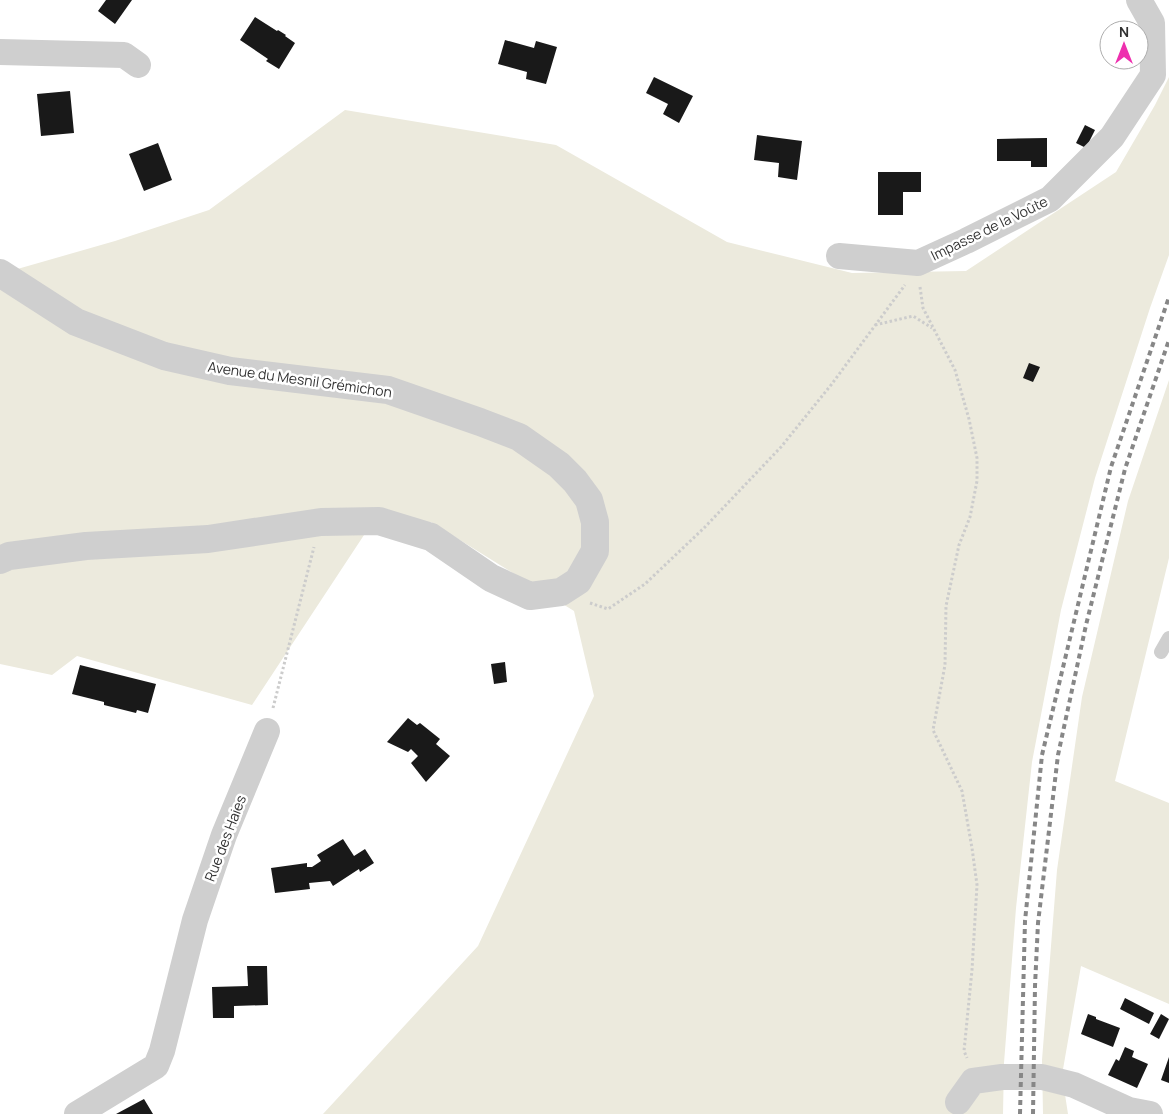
<svg xmlns="http://www.w3.org/2000/svg" width="1169" height="1114" font-family="Manrope,sans-serif">
<style>
.green{fill:#eceadd}
.building{fill:#191919}
.lines{fill:none;stroke-linecap:round;stroke-linejoin:round}
.path{stroke:#ccc;stroke-width:3;stroke-dasharray:2.5 2.5;stroke-linecap:butt}
.service{stroke:#cfcfcf;stroke-width:14}
.minor{stroke:#cfcfcf;stroke-width:26}
.tertiary{stroke:#cfcfcf;stroke-width:28}
.rail{stroke:#878787;stroke-width:4;stroke-dasharray:5 4;stroke-linecap:butt}
.labels{text-anchor:middle;dominant-baseline:central;stroke-width:5;stroke-linejoin:round;paint-order:stroke}
.street-label{font-size:14px;fill:#323232;stroke:#fff}
</style>
<rect width="100%" height="100%" fill="#fff"/>
<!-- green -->
<path class="green" d="M 1169,77 L 1169,255 L 1150,308 L 1095,478 L 1061,610 L 1032,762 L 1016,908 L 1004,1063 L 1003,1114 L 323,1114 L 478,946 L 594,696 L 574,611 L 431,522 L 366,532 L 252,705 L 77,656 L 52,675 L 0,664 L 0,274 L 115,241 L 209,210 L 345,110 L 556,145 L 727,242 L 852,273 L 966,271 L 1116,172 L 1155,105 Z
M 1169,380 L 1169,558 L 1115,781 L 1169,803 L 1169,1004 L 1081,966 L 1062,1075 L 1068,1114 L 1043,1114 L 1042,1060 L 1057,870 L 1082,697 L 1128,501 Z"/>
<!-- building -->
<path class="building" d="M 106,0 L 132,0 L 115,24 L 98,11 Z
M 255,17 L 277,31 L 278,30 L 286,35 L 285,36 L 295,43 L 279,69 L 266,61 L 268,59 L 240,40 Z
M 505,40 L 534,48 L 536,41 L 557,47 L 546,84 L 526,79 L 527,72 L 498,64 Z
M 654,77 L 693,96 L 679,123 L 663,114 L 668,104 L 646,93 Z
M 70,91 L 74,133 L 41,136 L 37,94 Z
M 1085,125 L 1095,130 L 1086,148 L 1076,143 Z
M 757,135 L 802,141 L 797,180 L 778,177 L 779,163 L 754,160 Z
M 1047,138 L 1047,167 L 1031,167 L 1031,161 L 997,161 L 997,139 Z
M 158,143 L 172,180 L 144,191 L 129,154 Z
M 878,172 L 921,172 L 921,192 L 903,192 L 903,215 L 878,215 Z
M 1029,363 L 1040,367 L 1033,382 L 1023,378 Z
M 505,662 L 507,682 L 494,684 L 491,664 Z
M 80,665 L 156,684 L 148,713 L 137,710 L 136,713 L 104,705 L 104,702 L 72,694 Z
M 408,718 L 417,725 L 420,723 L 440,739 L 436,744 L 450,756 L 426,782 L 411,763 L 418,756 L 411,749 L 408,752 L 387,742 Z
M 343,839 L 354,856 L 365,849 L 374,863 L 360,872 L 359,869 L 333,886 L 330,881 L 309,883 L 310,889 L 275,893 L 271,868 L 307,863 L 307,867 L 312,867 L 321,861 L 317,855 Z
M 247,966 L 267,966 L 268,1005 L 234,1006 L 234,1018 L 213,1018 L 212,987 L 248,986 Z
M 1125,998 L 1154,1013 L 1149,1024 L 1120,1009 Z
M 1088,1014 L 1096,1017 L 1096,1019 L 1120,1028 L 1113,1047 L 1081,1034 Z
M 1161,1014 L 1169,1019 L 1159,1039 L 1150,1034 Z
M 1125,1047 L 1134,1051 L 1132,1057 L 1148,1064 L 1137,1088 L 1108,1075 L 1116,1059 L 1119,1061 Z
M 1169,1057 L 1169,1083 L 1161,1080 Z
M 144,1099 L 153,1114 L 116,1114 Z"/>
<g class="lines">
<!-- path -->
<path class="path" d="M 920,287 L 923,308 L 955,370 L 969,419 L 977,458 L 977,481 L 970,517 L 959,545 L 946,606 L 945,665 L 933,730 L 962,791 L 972,848 L 977,885 L 972,970 L 964,1051 L 967,1058
M 875,325 L 913,316 L 932,328
M 590,603 L 608,609 L 645,584 L 704,528 L 781,447 L 831,385 L 905,285
M 273,708 L 314,547"/>
<!-- service -->
<path class="service" d="M 1161,652 L 1169,638"/>
<!-- minor -->
<path class="minor" d="M 0,52 L 124,55 L 138,65
M 839,256 L 918,263 L 966,241 L 1050,199 L 1112,137 L 1153,75 L 1152,23 L 1139,0
M 958,1102 L 973,1081 L 1002,1077 L 1042,1077 L 1074,1085 L 1129,1110 L 1150,1114
M 77,1114 L 156,1066 L 162,1051 L 195,920 L 224,835 L 267,731"/>
<!-- tertiary -->
<path class="tertiary" d="M 0,273 L 76,322 L 164,356 L 230,371 L 388,390 L 480,422 L 519,437 L 559,465 L 575,481 L 589,500 L 595,522 L 595,551 L 578,581 L 561,592 L 530,596 L 491,578 L 431,537 L 379,521 L 321,522 L 208,539 L 86,546 L 9,556 L 0,560"/>
<!-- rail -->
<path class="rail" d="M 1020,1114 L 1025,921 L 1042,755 L 1111,467 L 1169,297
M 1033,1114 L 1035,986 L 1038,923 L 1058,755 L 1086,625 L 1125,469 L 1169,340"/>
</g>
<g class="labels">
<!-- street labels -->
<g class="street-label">
<text transform="translate(989 228) rotate(-26)">Impasse de la Voûte</text>
<text transform="translate(300 379) rotate(8)">Avenue du Mesnil Grémichon</text>
<text transform="translate(225 838) rotate(-69)">Rue des Haies</text>
</g>
</g>
<!-- north arrow -->
<g transform="translate(1124 45)"><circle r="24" fill="#ffffff" stroke="#adadad"/>
<path d="M0-4L9 19L0 12L-9 19Z" fill="#ee2fae"/>
<text y="-8" font-size="14" font-weight="bold" text-anchor="middle" fill="#323232">N</text>
</g>
</svg>
